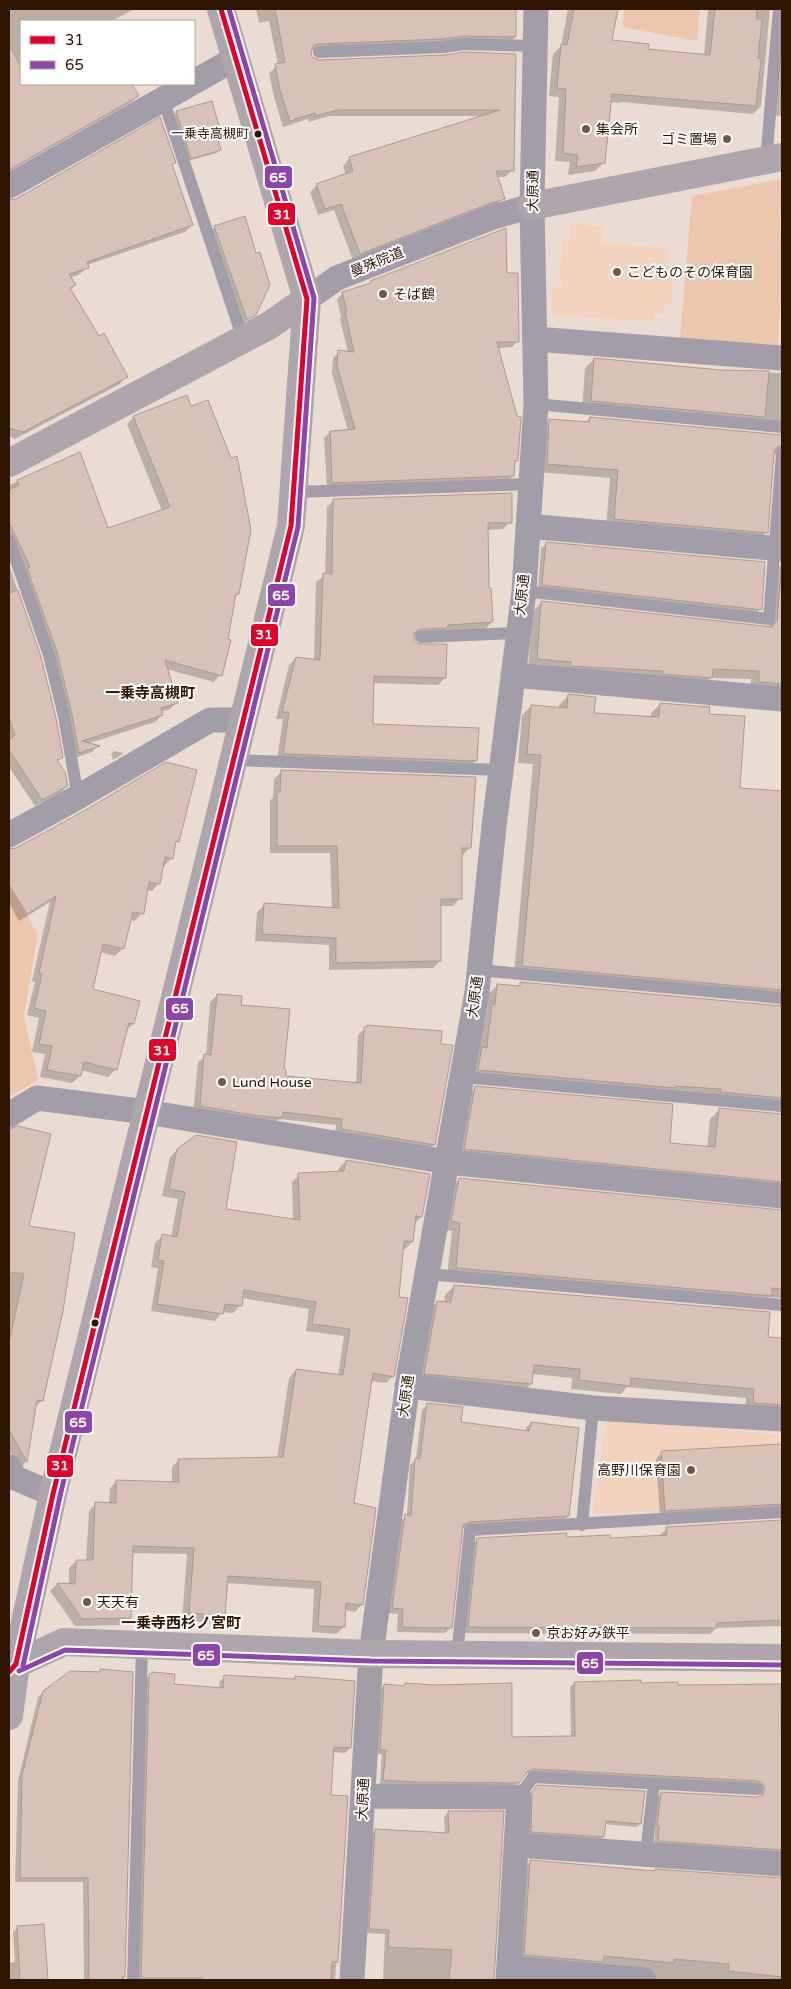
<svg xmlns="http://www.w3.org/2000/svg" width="791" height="1989" font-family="'Varela Round','Noto Sans JP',sans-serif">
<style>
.built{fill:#f2d3be}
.green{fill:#edc7ad}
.shadow{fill:#0003}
.building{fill:#d8c2b8;stroke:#ad9991}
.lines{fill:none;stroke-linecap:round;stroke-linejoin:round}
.lane{stroke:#a39daa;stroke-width:12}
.street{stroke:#a39daa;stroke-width:25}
.secondary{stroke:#aea5ad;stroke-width:28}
.bus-1-casing{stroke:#fff;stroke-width:9}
.bus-2-casing{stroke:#fff;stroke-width:9}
.bus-1{stroke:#e4002b;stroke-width:5}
.bus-2{stroke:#8e44ad;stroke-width:5}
.poi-dot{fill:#705b4b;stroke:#fff;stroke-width:2}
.bus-dot{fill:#2e1603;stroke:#fff;stroke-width:2}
.labels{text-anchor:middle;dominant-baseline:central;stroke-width:4;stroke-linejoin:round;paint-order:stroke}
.bus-label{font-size:13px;fill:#2e1603;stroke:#fff;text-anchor:end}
.poi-label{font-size:14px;fill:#2e1603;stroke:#fff;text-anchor:start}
.street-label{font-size:14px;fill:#2e1603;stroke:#fff}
.neighbourhood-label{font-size:15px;font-weight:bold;fill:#2e1603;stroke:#fff}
.line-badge{stroke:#fff;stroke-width:2}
.badge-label{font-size:14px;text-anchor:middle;font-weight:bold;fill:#fff}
</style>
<rect width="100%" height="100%" fill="#eadcd2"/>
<!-- built -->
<path class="built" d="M 571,224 L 603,226 L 602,243 L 668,248 L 667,266 L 674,266 L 671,305 L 664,304 L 663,314 L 655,314 L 654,321 L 552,316 L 552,287 L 562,288 L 563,279 L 559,278 L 563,241 L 570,240 Z
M 607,1419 L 782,1435 L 782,1505 L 592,1514 Z"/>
<!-- green -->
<path class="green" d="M 625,9 L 700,9 L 697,41 L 622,27 Z
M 782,179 L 780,230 L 782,245 L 782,281 L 778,344 L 776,348 L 680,340 L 692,196 Z
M 9,886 L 38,933 L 24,1016 L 38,1080 L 9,1097 Z"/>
<!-- shadow -->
<path class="shadow" d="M 9,9 L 134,9 L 112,21 L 21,21 L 21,84 L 131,84 L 138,96 L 130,103 L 9,171 Z
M 256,9 L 515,9 L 515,37 L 508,44 L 310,50 L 311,58 L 319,61 L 514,55 L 512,170 L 505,177 L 497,177 L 503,198 L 496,205 L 353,260 L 334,210 L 318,215 L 310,192 L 317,185 L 346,175 L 343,166 L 350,158 L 481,116 L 329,116 L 309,122 L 308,119 L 283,127 L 274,97 L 269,73 L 278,65 L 269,21 L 259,23 Z
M 568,9 L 617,9 L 611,41 L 647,50 L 704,56 L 708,9 L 770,9 L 761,106 L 753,114 L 621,102 L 619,103 L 610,102 L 604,162 L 595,171 L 568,175 L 570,162 L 555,161 L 559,97 L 549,96 L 553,54 L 561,46 Z
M 771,9 L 782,9 L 782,116 L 771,115 L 776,10 Z
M 211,102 L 218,125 L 214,129 L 220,149 L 217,153 L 188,161 L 173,116 L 176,112 Z
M 160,119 L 174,163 L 171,166 L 192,225 L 185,232 L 87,265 L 87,267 L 80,274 L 70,278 L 75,285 L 70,290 L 98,338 L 126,377 L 120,384 L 15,439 L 9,436 L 9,203 Z
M 215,227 L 255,314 L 241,325 L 209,233 Z
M 506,275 L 518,341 L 512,347 L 497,348 L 517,461 L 513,464 L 513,476 L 507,482 L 327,488 L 324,438 L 330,432 L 348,431 L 332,373 L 333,358 L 339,352 L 348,352 L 340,319 L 341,317 L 337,299 L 343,293 L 367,285 L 371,282 Z
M 594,359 L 721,371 L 782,373 L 782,547 L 777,455 L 773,454 L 766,533 L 757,542 L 606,528 L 610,478 L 538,472 L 541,429 L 550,420 L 585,423 L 590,418 L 781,436 L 780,432 L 582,410 L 585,368 Z
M 134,417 L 238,594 L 233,599 L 220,675 L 214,682 L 166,669 L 177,702 L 170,709 L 161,712 L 162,715 L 155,722 L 87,744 L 97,746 L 92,752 L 72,759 L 66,722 L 9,543 L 9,485 L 80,454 L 107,530 L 162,511 L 127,424 Z
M 334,500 L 510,522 L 503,529 L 486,530 L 487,589 L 492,622 L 485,629 L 439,634 L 413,635 L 413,641 L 445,678 L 438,685 L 373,683 L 372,725 L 476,760 L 469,767 L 277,760 L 283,719 L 276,719 L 289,665 L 296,658 L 314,661 L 316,582 L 325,575 L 327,507 Z
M 546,544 L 760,609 L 756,614 L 538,589 L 541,548 Z
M 782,564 L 782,693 L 750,691 L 751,679 L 711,678 L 702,687 L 528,668 L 533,611 L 542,602 L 769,627 L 773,574 Z
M 9,565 L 40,658 L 62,757 L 57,762 L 67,786 L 60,793 L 35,806 L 9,767 Z
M 568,696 L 593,714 L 651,717 L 651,713 L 660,704 L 708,715 L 738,789 L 782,793 L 782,1194 L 455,1158 L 466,1097 L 475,1088 L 669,1144 L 707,1148 L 710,1119 L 719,1110 L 781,1115 L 780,1111 L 469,1079 L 483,1015 L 487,1011 L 488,994 L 498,985 L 518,987 L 521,983 L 781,1007 L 780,1003 L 514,974 L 533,764 L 518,763 L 522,715 L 531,706 L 559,708 L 559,705 Z
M 114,751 L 124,753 L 113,760 L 111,754 Z
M 282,771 L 470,847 L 463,855 L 460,855 L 460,898 L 453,906 L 440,906 L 440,961 L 433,968 L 329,970 L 329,945 L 255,941 L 257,912 L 264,905 L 332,909 L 330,853 L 270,853 L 270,801 L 273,797 L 274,779 Z
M 90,809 L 178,841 L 174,844 L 172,858 L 164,866 L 162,865 L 159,883 L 152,891 L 146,890 L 142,913 L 135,921 L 130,920 L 123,948 L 115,956 L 100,952 L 91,990 L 133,1024 L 125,1031 L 116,1069 L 108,1077 L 81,1070 L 80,1076 L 72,1083 L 40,1077 L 45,1054 L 32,1052 L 39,1018 L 27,1015 L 35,982 L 32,981 L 50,902 L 19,921 L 9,903 L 9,852 Z
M 217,995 L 240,1006 L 283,1071 L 284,1077 L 356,1084 L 358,1035 L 367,1027 L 440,1045 L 434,1145 L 427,1151 L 335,1135 L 336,1125 L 279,1119 L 274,1124 L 193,1113 L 198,1062 L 206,1056 L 210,1002 Z
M 10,1130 L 27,1227 L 42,1400 L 35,1407 L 26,1462 L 19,1469 L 9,1450 L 9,1132 Z
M 178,1149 L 225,1210 L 293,1220 L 292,1182 L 299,1175 L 338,1173 L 339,1168 L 346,1161 L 421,1217 L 414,1224 L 412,1242 L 405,1249 L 402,1249 L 393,1376 L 386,1383 L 370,1381 L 353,1504 L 362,1604 L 355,1612 L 344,1610 L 344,1627 L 336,1634 L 312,1632 L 314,1589 L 226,1583 L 224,1615 L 217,1623 L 182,1620 L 187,1554 L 132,1553 L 130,1618 L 122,1625 L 75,1626 L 50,1591 L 57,1584 L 69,1585 L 69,1568 L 76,1561 L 86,1561 L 89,1511 L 96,1503 L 109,1504 L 110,1488 L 117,1481 L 172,1483 L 172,1467 L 179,1460 L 277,1459 L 289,1378 L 296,1370 L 338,1376 L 344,1336 L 306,1331 L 309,1309 L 242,1298 L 240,1306 L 233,1313 L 222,1312 L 215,1321 L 151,1311 L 158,1268 L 151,1267 L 155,1243 L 162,1236 L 171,1237 L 178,1199 L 162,1196 L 170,1157 Z
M 459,1179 L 782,1211 L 782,1298 L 769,1297 L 761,1304 L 447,1277 L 452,1231 L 443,1230 L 450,1188 Z
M 454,1286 L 782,1339 L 782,1414 L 745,1411 L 746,1398 L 627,1387 L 621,1394 L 571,1389 L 572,1378 L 532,1374 L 531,1384 L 522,1393 L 416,1382 L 428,1311 L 437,1302 L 444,1303 L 445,1295 Z
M 428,1404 L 460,1423 L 525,1432 L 526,1428 L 531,1423 L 568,1516 L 562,1521 L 462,1528 L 450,1628 L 445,1633 L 397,1632 L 398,1614 L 387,1613 L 400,1521 L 407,1516 L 410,1465 L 416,1459 L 422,1410 Z
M 782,1445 L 782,1513 L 660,1516 L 656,1459 L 662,1453 Z
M 782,1521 L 782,1626 L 716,1628 L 710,1634 L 463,1633 L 472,1545 L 478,1539 L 609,1540 L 661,1537 L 661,1534 L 667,1528 Z
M 101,1671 L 132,1673 L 124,1980 L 84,1980 L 83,1882 L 15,1882 L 18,1781 L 38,1697 L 44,1692 L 98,1673 Z
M 153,1673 L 172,1685 L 219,1688 L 220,1681 L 225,1677 L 292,1680 L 295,1677 L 350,1748 L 345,1753 L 332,1752 L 329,1796 L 339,1926 L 335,1980 L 137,1980 L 145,1680 Z
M 575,1683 L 677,1686 L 782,1686 L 782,1855 L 654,1845 L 657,1798 L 662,1793 L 757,1798 L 761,1795 L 760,1789 L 753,1785 L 528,1773 L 523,1775 L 513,1787 L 380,1784 L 382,1754 L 376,1754 L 380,1689 L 384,1685 L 403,1687 L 406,1684 L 510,1738 L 571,1737 L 570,1687 Z
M 534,1790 L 640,1824 L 636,1827 L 604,1824 L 603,1836 L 600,1840 L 528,1835 L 529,1797 Z
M 449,1812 L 494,1957 L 490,1980 L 383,1980 L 385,1934 L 366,1933 L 371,1835 L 376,1830 L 445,1834 L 444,1817 Z
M 530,1862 L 654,1872 L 782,1879 L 782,1980 L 653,1980 L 520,1959 L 526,1866 Z
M 43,1925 L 47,1980 L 9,1980 L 9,1963 L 15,1962 L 13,1932 L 18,1927 Z"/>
<!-- building -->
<path class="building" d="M 275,9 L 516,9 L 516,37 L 465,36 L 443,39 L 319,44 L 314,45 L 311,52 L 312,57 L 319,60 L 444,55 L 465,52 L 516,54 L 514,171 L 496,171 L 505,199 L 488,204 L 360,254 L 341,204 L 325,209 L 316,184 L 353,171 L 349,157 L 500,110 L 337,110 L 316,116 L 315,113 L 290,121 L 280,90 L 275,64 L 285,62 Z
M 574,9 L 618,9 L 612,40 L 649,44 L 648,49 L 710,55 L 715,9 L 757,9 L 756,19 L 762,19 L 758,58 L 761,59 L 756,106 L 612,94 L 605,163 L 576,167 L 578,155 L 563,153 L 566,89 L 557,88 L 561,44 L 567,45 Z
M 9,45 L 21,67 L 21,84 L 132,84 L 139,96 L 9,170 Z
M 212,101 L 219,126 L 215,127 L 221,150 L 191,159 L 176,111 Z
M 160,117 L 176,163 L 172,164 L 193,225 L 87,262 L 89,268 L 69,274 L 76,285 L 70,288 L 99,336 L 104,333 L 128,377 L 23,432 L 9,428 L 9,200 L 16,199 Z
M 245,216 L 256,253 L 260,252 L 270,285 L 256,315 L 247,320 L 214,226 Z
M 506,228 L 507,273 L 518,273 L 519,342 L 497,342 L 517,416 L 521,417 L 518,461 L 515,461 L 514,476 L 332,483 L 330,431 L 355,429 L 337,366 L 338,350 L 354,352 L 345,312 L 347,312 L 342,292 L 371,283 L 370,281 Z
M 594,358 L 721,370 L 769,371 L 765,417 L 591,401 Z
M 187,395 L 191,406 L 208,400 L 231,458 L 237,456 L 251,530 L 239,594 L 236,594 L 228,639 L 231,640 L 222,676 L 165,660 L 178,703 L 161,708 L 163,715 L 82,741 L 100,746 L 79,753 L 72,715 L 57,652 L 27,568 L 30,567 L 9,522 L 9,490 L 19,485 L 17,480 L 80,452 L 108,528 L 170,507 L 133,416 Z
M 590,417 L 782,435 L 782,445 L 776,448 L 774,452 L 768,533 L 614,519 L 618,470 L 547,464 L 549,419 L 589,422 Z
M 512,493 L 512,523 L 488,523 L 489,588 L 491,588 L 493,622 L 448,625 L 447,628 L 421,629 L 414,633 L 414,641 L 418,644 L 447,644 L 446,678 L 374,676 L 373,724 L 479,728 L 477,761 L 283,754 L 289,712 L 282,712 L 296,657 L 320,660 L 323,573 L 332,574 L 333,499 Z
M 546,542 L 765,562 L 762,610 L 542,585 Z
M 782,563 L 782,684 L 759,682 L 759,671 L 713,669 L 712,678 L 662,674 L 663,671 L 570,666 L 571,662 L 537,659 L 541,601 L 772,627 L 777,620 Z
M 18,590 L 41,657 L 56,718 L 63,758 L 57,760 L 65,772 L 68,786 L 42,800 L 9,750 L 9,740 L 15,735 L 9,717 L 9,593 Z
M 568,694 L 596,697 L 594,713 L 659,717 L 660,703 L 710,707 L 709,714 L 745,716 L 740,788 L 782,791 L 782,990 L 522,966 L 541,755 L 527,754 L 531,705 L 567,708 Z
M 166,762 L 197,770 L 179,842 L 176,841 L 173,859 L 165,857 L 160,884 L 149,882 L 144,914 L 133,912 L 124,949 L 103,944 L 93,989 L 140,1001 L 134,1024 L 129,1023 L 117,1070 L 84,1062 L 81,1076 L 47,1070 L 52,1046 L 39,1044 L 46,1011 L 34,1008 L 42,974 L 39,973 L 56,896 L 27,914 L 9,885 L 9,849 L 16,848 L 89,808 Z
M 281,770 L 476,777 L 471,848 L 462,848 L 462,899 L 441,899 L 441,961 L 336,963 L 336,938 L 262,934 L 264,903 L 339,908 L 337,846 L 277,846 L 277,792 L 280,792 Z
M 520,982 L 782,1006 L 782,1098 L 720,1092 L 721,1089 L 675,1086 L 675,1088 L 478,1070 L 482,1047 L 487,1048 L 489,1024 L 490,1024 L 492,1004 L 495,1005 L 497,984 L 520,986 Z
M 217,994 L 242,996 L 241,1005 L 290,1009 L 284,1069 L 286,1070 L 286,1076 L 361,1083 L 364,1027 L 367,1027 L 367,1025 L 442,1031 L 441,1044 L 453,1045 L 435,1145 L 341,1129 L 342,1119 L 283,1112 L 282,1118 L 253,1115 L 200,1106 L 204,1054 L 211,1055 Z
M 475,1086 L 673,1104 L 670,1143 L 715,1147 L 719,1108 L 782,1114 L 782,1182 L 464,1149 Z
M 18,1126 L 51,1134 L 29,1226 L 75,1233 L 63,1311 L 43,1401 L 37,1400 L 27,1462 L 9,1430 L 9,1342 L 24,1274 L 9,1272 L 9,1129 Z
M 196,1135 L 237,1142 L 226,1209 L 300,1220 L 298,1173 L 344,1171 L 346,1160 L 430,1174 L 422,1217 L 416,1216 L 413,1242 L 404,1241 L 399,1297 L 408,1298 L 394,1377 L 373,1373 L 354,1503 L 376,1508 L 363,1605 L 346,1603 L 345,1627 L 318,1626 L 321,1582 L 228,1576 L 225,1616 L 189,1613 L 194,1548 L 133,1546 L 131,1618 L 82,1619 L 57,1583 L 75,1584 L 76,1560 L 93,1560 L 95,1502 L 116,1503 L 116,1480 L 179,1482 L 178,1459 L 283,1457 L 296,1369 L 343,1375 L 350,1329 L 312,1324 L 316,1302 L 244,1290 L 242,1306 L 225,1304 L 223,1314 L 157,1304 L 164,1261 L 158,1260 L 162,1234 L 177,1237 L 185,1192 L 169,1189 L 177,1149 Z
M 459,1178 L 782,1210 L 782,1289 L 772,1288 L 772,1296 L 456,1268 L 460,1223 L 451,1221 Z
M 454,1285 L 770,1312 L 768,1337 L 782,1338 L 782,1405 L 753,1403 L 754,1389 L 631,1378 L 631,1386 L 579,1380 L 580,1369 L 534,1365 L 532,1384 L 424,1374 L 437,1301 L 451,1302 Z
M 427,1403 L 463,1407 L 461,1422 L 529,1431 L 531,1422 L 579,1428 L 569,1516 L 470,1522 L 463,1525 L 452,1628 L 402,1627 L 403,1609 L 392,1608 L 405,1514 L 411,1516 L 415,1458 L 420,1459 Z
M 782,1444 L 782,1504 L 665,1511 L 661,1451 Z
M 782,1520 L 782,1620 L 717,1623 L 717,1628 L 468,1627 L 477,1538 L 567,1533 L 566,1537 L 610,1535 L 610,1538 L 667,1535 L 666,1527 Z
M 100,1669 L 133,1672 L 125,1977 L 122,1977 L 123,1980 L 89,1980 L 88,1878 L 20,1878 L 22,1775 L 43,1691 L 70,1671 L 100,1672 Z
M 152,1672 L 175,1674 L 174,1684 L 223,1688 L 224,1675 L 295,1679 L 295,1676 L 355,1681 L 351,1748 L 334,1747 L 331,1795 L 348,1796 L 338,1962 L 332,1962 L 331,1980 L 202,1980 L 203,1978 L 141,1978 L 149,1674 L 152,1674 Z
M 641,1680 L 641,1683 L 678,1682 L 678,1685 L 781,1684 L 782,1850 L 658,1841 L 659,1826 L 657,1826 L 661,1792 L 757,1797 L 763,1794 L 765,1789 L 762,1783 L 757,1781 L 533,1769 L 527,1772 L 519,1783 L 414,1782 L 383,1780 L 386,1750 L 380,1750 L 384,1684 L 405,1686 L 405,1683 L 434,1685 L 512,1683 L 512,1737 L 570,1736 L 575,1736 L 574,1682 Z
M 537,1785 L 645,1791 L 641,1824 L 606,1821 L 604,1837 L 531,1832 L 532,1792 Z
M 448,1811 L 504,1811 L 494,1980 L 449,1980 L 452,1950 L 388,1947 L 389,1930 L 369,1929 L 375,1829 L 449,1833 Z
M 530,1860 L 655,1871 L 655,1869 L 782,1878 L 782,1977 L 728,1971 L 729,1964 L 674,1959 L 674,1963 L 604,1956 L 603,1962 L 524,1955 Z
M 44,1924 L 48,1980 L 20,1980 L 17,1926 Z"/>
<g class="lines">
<!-- lane -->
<path class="lane" d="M 319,52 L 444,47 L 465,44 L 536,46
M 163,99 L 243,339
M 766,160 L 779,9
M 536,404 L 782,427
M 294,492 L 530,484
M 9,540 L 49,655 L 64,716 L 78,797
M 524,591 L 769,619 L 782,453
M 421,637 L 518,633
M 234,760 L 501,770
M 479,970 L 782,998
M 462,1077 L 782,1106
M 427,1274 L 782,1305
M 582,1525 L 593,1408
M 457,1655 L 470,1530 L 782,1512
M 519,1797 L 533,1777 L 757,1789
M 646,1854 L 654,1783
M 133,1980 L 142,1645"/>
<!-- street -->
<path class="street" d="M 194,82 L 236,58
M 9,186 L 190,84
M 307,299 L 337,278 L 493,217 L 532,206
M 535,339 L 782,358
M 528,526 L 782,549
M 513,675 L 782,699
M 9,835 L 78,797 L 210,720 L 243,720
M 9,1115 L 37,1098 L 147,1112 L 448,1162 L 782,1196
M 407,1386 L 593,1408 L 782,1419
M 9,1467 L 15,1478 L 53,1494
M 363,1796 L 519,1797 L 508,1980
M 516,1845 L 782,1864
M 509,1968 L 644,1980
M 352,1980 L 371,1654 L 409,1375 L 477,992 L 494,826 L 524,591 L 536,404 L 532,206 L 536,9"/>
<!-- secondary -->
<path class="secondary" d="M 532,206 L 782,157
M 9,463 L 270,325 L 307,299
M 9,1672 L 16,1664 L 64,1642 L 371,1654 L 782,1658
M 9,1716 L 16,1664 L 53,1494 L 291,526 L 307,299 L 221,9"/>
<!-- bus-1 casing -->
<g class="bus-1-casing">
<path id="bus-1" d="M 9,1672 L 16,1664 L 53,1494 L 291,526 L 307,299 L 221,9"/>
</g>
<!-- bus-2 casing -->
<g class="bus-2-casing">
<path id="bus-2" d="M 23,1666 L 60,1496 L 298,527 L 314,298 L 229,9
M 19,1671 L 65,1650 L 371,1661 L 782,1665"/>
</g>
<!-- bus-1 -->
<use href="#bus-1" class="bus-1"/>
<!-- bus-2 -->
<use href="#bus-2" class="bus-2"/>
</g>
<!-- markers -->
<g class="poi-dot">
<circle cx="586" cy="129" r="5"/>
<circle cx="727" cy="139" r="5"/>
<circle cx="617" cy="272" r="5"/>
<circle cx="383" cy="294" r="5"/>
<circle cx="222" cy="1082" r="5"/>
<circle cx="691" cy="1470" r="5"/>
<circle cx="87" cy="1602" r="5"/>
<circle cx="536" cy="1633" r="5"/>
</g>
<g class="bus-dot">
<circle cx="258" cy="134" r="4.5"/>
<circle cx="95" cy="1323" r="4.5"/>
</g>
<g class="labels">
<!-- bus labels -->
<g class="bus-label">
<text x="249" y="134">一乗寺高槻町</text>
</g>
<!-- poi labels -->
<g class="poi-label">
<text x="596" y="129">集会所</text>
<text x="717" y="139" text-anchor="end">ゴミ置場</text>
<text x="627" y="272">こどものその保育園</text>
<text x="393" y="294">そば鶴</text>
<text x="232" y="1082">Lund House</text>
<text x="681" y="1470" text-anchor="end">高野川保育園</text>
<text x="97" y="1602">天天有</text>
<text x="546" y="1633">京お好み鉄平</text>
</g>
<!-- street labels -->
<g class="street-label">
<text transform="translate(533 191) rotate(-89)">大原通</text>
<text transform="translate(377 262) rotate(-22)">曼殊院道</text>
<text transform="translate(522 595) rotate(-84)">大原通</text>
<text transform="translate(475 997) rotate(-82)">大原通</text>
<text transform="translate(406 1396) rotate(-82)">大原通</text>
<text transform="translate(363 1799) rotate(-87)">大原通</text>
</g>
<!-- neighbourhood labels -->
<g class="neighbourhood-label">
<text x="150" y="693">一乗寺高槻町</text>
<text x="181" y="1623">一乗寺西杉ノ宮町</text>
</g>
</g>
<g class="line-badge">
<rect x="264" y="165" width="29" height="24" rx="5" fill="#8e44ad"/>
<rect x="267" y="202" width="29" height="24" rx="5" fill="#e4002b"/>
<rect x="267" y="583" width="29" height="24" rx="5" fill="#8e44ad"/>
<rect x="250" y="623" width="29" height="24" rx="5" fill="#e4002b"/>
<rect x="165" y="997" width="29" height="24" rx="5" fill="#8e44ad"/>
<rect x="148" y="1038" width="29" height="24" rx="5" fill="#e4002b"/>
<rect x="64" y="1410" width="29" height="24" rx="5" fill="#8e44ad"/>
<rect x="46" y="1454" width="28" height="24" rx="5" fill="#e4002b"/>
<rect x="192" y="1643" width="29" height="24" rx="5" fill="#8e44ad"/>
<rect x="576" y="1651" width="28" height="24" rx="5" fill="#8e44ad"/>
</g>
<g class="badge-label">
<text x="278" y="182">65</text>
<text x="282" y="219">31</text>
<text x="281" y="600">65</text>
<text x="264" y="639">31</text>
<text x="180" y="1013">65</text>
<text x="162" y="1055">31</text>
<text x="78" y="1427">65</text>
<text x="60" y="1470">31</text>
<text x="206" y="1660">65</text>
<text x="590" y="1668">65</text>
</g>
<!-- border -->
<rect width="791" height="1989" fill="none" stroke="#2e1603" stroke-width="20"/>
<!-- legend -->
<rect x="20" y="20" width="175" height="65" fill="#ffffff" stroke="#aba29a"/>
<rect x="30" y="36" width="25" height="8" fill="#e4002b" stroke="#aba29a"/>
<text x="65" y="45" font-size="15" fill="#2e1603">31</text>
<rect x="30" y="61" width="25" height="8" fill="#8e44ad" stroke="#aba29a"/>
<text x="65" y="70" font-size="15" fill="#2e1603">65</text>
</svg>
